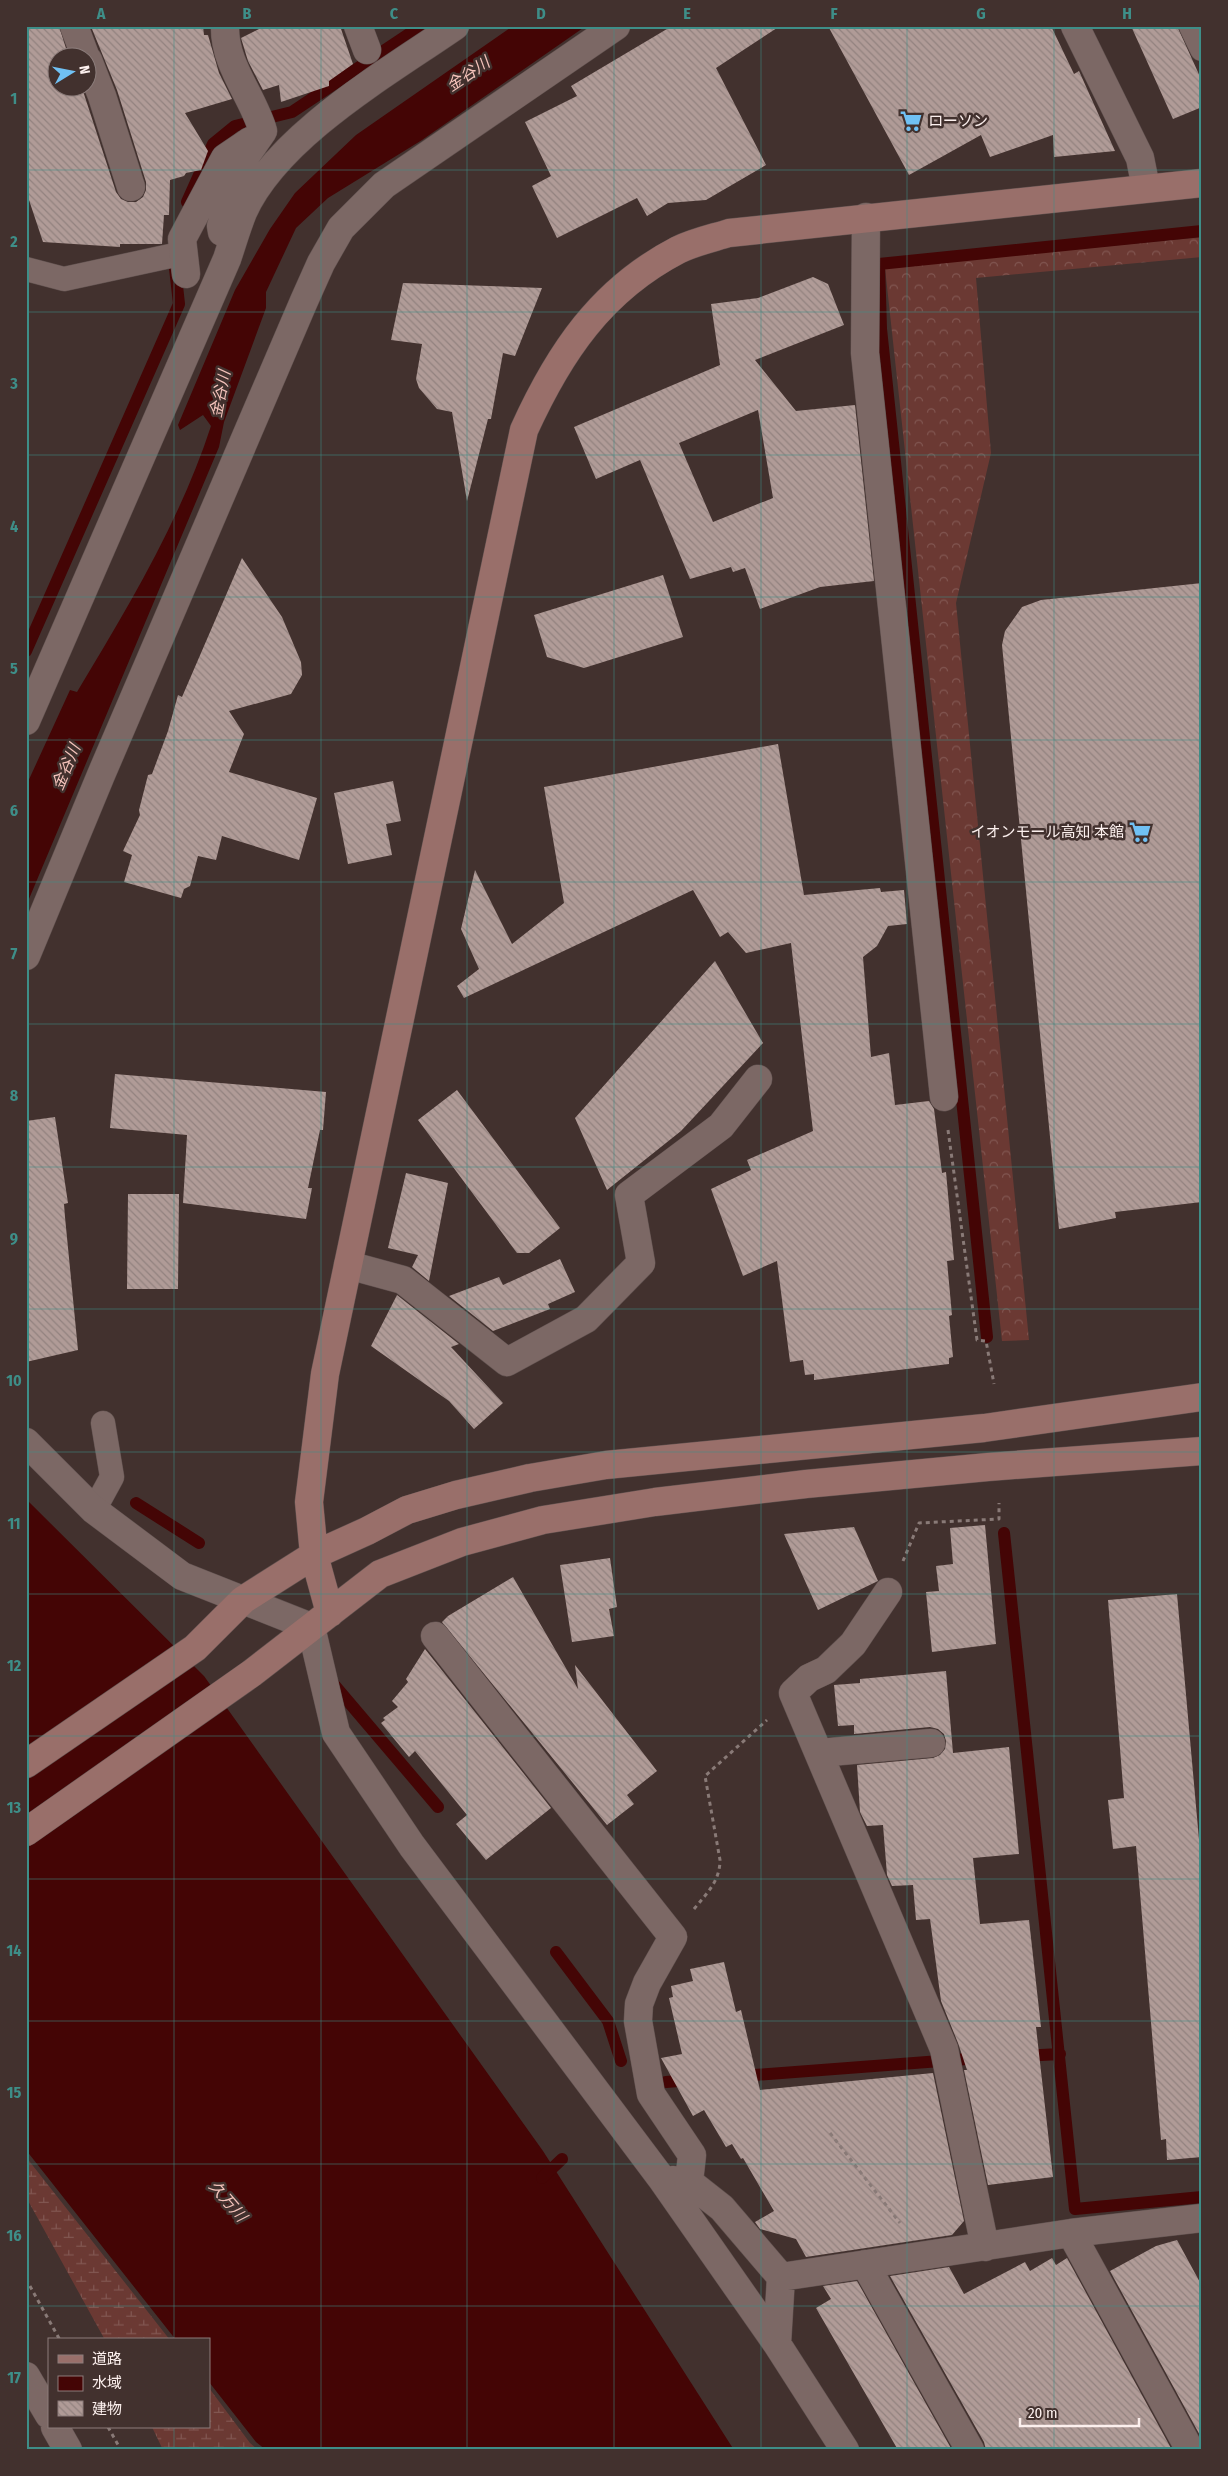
<svg xmlns="http://www.w3.org/2000/svg" width="1228" height="2476" font-family="'Fira Sans Condensed','Noto Sans JP',sans-serif">
<style>
.forest{fill:url(#forest-crowns)}
.wetland{fill:url(#wetland-marsh)}
.water{fill:#440505}
.lines{fill:none;stroke-linecap:round;stroke-linejoin:round}
.stream{stroke:#440505;stroke-width:12}
.building{fill:url(#building-back-hatch);fill-rule:evenodd}
.lane-casing{stroke:#5f504e;stroke-width:25}
.street-casing{stroke:#5f504e;stroke-width:29}
.secondary-casing{stroke:#5f504e;stroke-width:29}
.path{stroke:#897a77;stroke-width:3;stroke-dasharray:4 4;stroke-linecap:butt}
.lane{stroke:#7c6865;stroke-width:24}
.street{stroke:#7c6865;stroke-width:28}
.secondary{stroke:#996f6a;stroke-width:28}
.grid{fill:none;stroke:#3e8e88;stroke-width:1;stroke-opacity:0.55}
.labels{text-anchor:middle;dominant-baseline:central;stroke-width:5;stroke-linejoin:round;paint-order:stroke}
.poi-label{font-size:15px;fill:#fcf0ee;stroke:#42312e;text-anchor:start}
.water-label{font-size:16px;font-style:italic;fill:#f5c3bb;stroke:#42312e}
.neatline{fill:none;stroke:#3e8e88;stroke-width:2}
.grid-label{font-size:16px;text-anchor:middle;font-weight:bold;fill:#3e8e88}
</style>
<defs>
<pattern id="forest-crowns" width="20" height="18" patternUnits="userSpaceOnUse" patternTransform="scale(1.25)"><rect width="20" height="18" fill="#6b3933"/><path d="M2 6a3 3 0 1 1 6 0M12 15a3 3 0 1 1 6 0" fill="none" stroke="#815651"/></pattern>
<pattern id="wetland-marsh" width="20" height="14" patternUnits="userSpaceOnUse" patternTransform="scale(1.25)"><rect width="20" height="14" fill="#6b3933"/><path d="M1 5h8M5 5V1M11 12h8M15 12V8" fill="none" stroke="#815651"/></pattern>
<pattern id="building-back-hatch" width="6" height="6" patternUnits="userSpaceOnUse" patternTransform="scale(1.25)"><rect width="6" height="6" fill="#b09b97"/><path d="M-1 5l2 2M0 0l6 6M5-1l2 2" fill="none" stroke="#92827f"/></pattern>
</defs>
<rect width="100%" height="100%" fill="#42312e"/>
<!-- forest -->
<path class="forest" d="M 1202,237 L 1202,257 L 976,278 L 991,453 L 956,603 L 1029,1340 L 1002,1341 L 885,268 Z"/>
<!-- wetland -->
<path class="wetland" d="M 26,2157 L 170,2340 L 105,2340 L 26,2197 Z
M 209,2388 L 250,2443 L 258,2450 L 163,2450 L 152,2427 L 209,2427 Z"/>
<!-- water -->
<path class="water" d="M 513,26 L 586,26 L 422,140 L 328,198 L 296,228 L 266,292 L 266,308 L 224,422 L 219,447 L 26,906 L 26,786 L 70,690 L 77,692 C 128,607 180,521 211,426 L 203,415 L 180,430 L 178,425 L 235,290 L 270,229 L 295,193 L 356,135 Z
M 26,1499 L 204,1676 L 543,2151 L 734,2450 L 266,2450 L 256,2442 L 209,2382 L 209,2340 L 176,2340 L 26,2150 Z"/>
<g class="lines">
<!-- stream -->
<path class="stream" d="M 187,202 L 213,144 L 235,126 L 292,112 L 421,26
M 26,651 L 179,304 L 175,268
M 987,1337 L 881,329 L 879,264 L 1202,231
M 136,1503 L 199,1543
M 1004,1533 L 1075,2209 L 1202,2197
M 330,1680 L 438,1807
M 556,1952 L 608,2021 L 621,2061
M 1022,2056 L 1060,2054
M 741,2076 L 980,2058
M 666,2082 L 691,2080
M 542,2178 L 562,2159"/>
</g>
<!-- building -->
<path class="building" d="M 26,26 L 59,26 L 69,58 L 58,58 L 58,88 L 82,88 L 116,192 L 121,199 L 128,202 L 136,202 L 143,197 L 146,190 L 146,182 L 117,90 L 92,29 L 107,26 L 203,26 L 204,35 L 208,35 L 219,73 L 232,99 L 185,113 L 208,151 L 201,170 L 186,173 L 184,176 L 170,180 L 169,215 L 164,215 L 162,244 L 120,244 L 120,247 L 43,242 L 26,191 Z
M 265,26 L 340,26 L 353,64 L 329,81 L 329,86 L 281,102 L 279,85 L 263,90 L 248,61 L 241,38 Z
M 672,26 L 780,26 L 716,68 L 766,165 L 706,200 L 668,203 L 647,216 L 637,198 L 557,238 L 532,186 L 551,176 L 525,122 L 577,96 L 571,86 Z
M 828,26 L 1051,26 L 1074,74 L 1079,71 L 1115,151 L 1054,157 L 1053,135 L 990,157 L 981,135 L 909,175 Z
M 1131,26 L 1177,26 L 1202,81 L 1202,107 L 1173,119 Z
M 813,277 L 828,284 L 844,325 L 755,360 L 796,411 L 855,405 L 874,581 L 820,587 L 760,609 L 745,568 L 733,572 L 731,567 L 690,579 L 640,460 L 596,479 L 574,427 L 720,365 L 711,304 L 758,298 ZM 758,410 L 773,498 L 713,522 L 679,443 Z
M 403,283 L 542,288 L 515,356 L 503,353 L 491,419 L 488,419 L 467,501 L 452,412 L 437,409 L 419,388 L 416,379 L 422,344 L 391,340 Z
M 242,558 L 282,617 L 301,662 L 302,675 L 291,694 L 229,711 L 244,734 L 229,772 L 317,798 L 299,860 L 222,836 L 216,860 L 198,856 L 190,886 L 184,889 L 181,898 L 124,882 L 132,855 L 123,851 L 140,815 L 139,810 L 148,775 L 152,774 L 168,731 L 178,695 L 182,697 Z
M 663,575 L 683,637 L 584,668 L 547,657 L 534,615 Z
M 1202,583 L 1202,1202 L 1115,1212 L 1116,1218 L 1059,1229 L 1002,645 L 1005,631 L 1022,607 L 1041,600 Z
M 778,744 L 804,895 L 880,888 L 881,892 L 904,890 L 907,924 L 888,926 L 877,946 L 863,957 L 871,1057 L 889,1053 L 895,1105 L 929,1101 L 934,1109 L 942,1173 L 946,1172 L 954,1260 L 947,1261 L 952,1315 L 949,1316 L 953,1357 L 949,1358 L 949,1364 L 814,1380 L 814,1374 L 805,1375 L 803,1360 L 790,1362 L 777,1261 L 743,1276 L 711,1189 L 751,1170 L 747,1160 L 813,1131 L 791,943 L 746,953 L 728,932 L 720,937 L 693,890 L 464,998 L 457,986 L 479,969 L 461,929 L 475,870 L 512,944 L 564,903 L 544,787 Z
M 393,781 L 401,821 L 386,824 L 392,855 L 348,864 L 334,793 Z
M 715,961 L 763,1043 L 681,1131 L 607,1190 L 575,1118 Z
M 115,1074 L 326,1092 L 323,1130 L 320,1130 L 308,1188 L 312,1188 L 306,1219 L 183,1203 L 187,1135 L 110,1128 Z
M 457,1090 L 560,1228 L 529,1253 L 517,1253 L 418,1120 Z
M 55,1117 L 68,1203 L 64,1204 L 65,1217 L 78,1350 L 26,1362 L 26,1121 Z
M 406,1173 L 448,1183 L 429,1281 L 412,1267 L 418,1255 L 388,1248 Z
M 128,1194 L 179,1194 L 178,1289 L 127,1289 Z
M 560,1259 L 575,1292 L 548,1304 L 550,1309 L 493,1331 L 449,1296 L 499,1277 L 503,1285 Z
M 397,1295 L 459,1344 L 451,1347 L 503,1403 L 474,1429 L 449,1401 L 371,1346 Z
M 985,1525 L 996,1644 L 932,1652 L 926,1592 L 939,1591 L 936,1566 L 953,1564 L 950,1528 Z
M 854,1527 L 878,1581 L 818,1610 L 784,1534 Z
M 610,1558 L 617,1607 L 609,1609 L 614,1636 L 572,1642 L 560,1565 Z
M 513,1577 L 578,1689 L 575,1665 L 657,1771 L 627,1795 L 634,1804 L 607,1825 L 442,1622 L 448,1616 Z
M 1177,1594 L 1202,1873 L 1202,2157 L 1167,2160 L 1166,2139 L 1161,2140 L 1136,1846 L 1113,1849 L 1108,1800 L 1124,1798 L 1108,1600 Z
M 425,1649 L 551,1808 L 486,1860 L 456,1824 L 467,1815 L 415,1751 L 409,1757 L 381,1723 L 385,1720 L 383,1718 L 398,1707 L 392,1701 L 408,1682 L 406,1679 Z
M 946,1671 L 953,1753 L 1009,1747 L 1019,1854 L 973,1858 L 980,1924 L 1029,1920 L 1041,2027 L 1036,2027 L 1053,2177 L 988,2185 L 964,2070 L 967,2070 L 958,2043 L 941,2001 L 930,1919 L 916,1920 L 913,1885 L 892,1886 L 887,1875 L 883,1825 L 867,1826 L 860,1812 L 857,1765 L 933,1758 L 940,1755 L 945,1749 L 946,1741 L 944,1734 L 938,1729 L 930,1727 L 854,1734 L 854,1725 L 838,1726 L 834,1685 L 860,1683 L 860,1679 Z
M 724,1962 L 736,2012 L 741,2010 L 760,2090 L 933,2073 L 964,2221 L 952,2235 L 806,2257 L 796,2239 L 760,2229 L 755,2222 L 774,2211 L 743,2158 L 741,2159 L 732,2144 L 726,2147 L 704,2110 L 693,2116 L 661,2058 L 682,2054 L 669,1998 L 673,1997 L 671,1986 L 693,1981 L 690,1969 Z
M 1177,2240 L 1202,2286 L 1202,2439 L 1110,2271 L 1156,2246 Z
M 1052,2258 L 1056,2265 L 1067,2258 L 1172,2450 L 986,2450 L 984,2442 L 890,2276 L 949,2267 L 964,2294 L 1025,2262 L 1030,2271 Z
M 857,2281 L 952,2450 L 898,2450 L 816,2308 L 831,2299 L 823,2286 Z"/>
<g class="lines">
<!-- lane casing -->
<g class="lane-casing">
<path id="lane" d="M 1191,26 L 1202,49
M 26,269 L 64,279 L 184,253
M 94,1510 L 112,1477 L 103,1423"/>
</g>
<!-- street casing -->
<g class="street-casing">
<path id="street" d="M 74,26 L 86,58
M 358,26 L 367,50
M 1075,26 L 1140,158 L 1146,188
M 88,60 L 102,96 L 131,187
M 866,217 L 865,353 L 944,1097
M 222,232 L 221,226 L 245,157 L 263,131 C 253,96 224,65 225,26
M 186,274 L 182,239 L 225,158 L 250,141
M 26,721 L 227,259 C 232,244 237,227 243,212 C 277,136 387,73 455,26
M 26,956 L 101,775 L 304,301 L 321,263 L 341,228 L 384,185 L 616,26
M 348,1265 L 403,1280 L 507,1362 L 586,1319 L 641,1263 L 629,1195 L 721,1126 L 758,1079
M 26,1442 L 94,1510 L 182,1576 L 311,1627 L 336,1733 L 412,1846 L 661,2178 L 777,2344 L 845,2450
M 888,1592 L 853,1644 L 826,1670 L 809,1678 L 793,1693 L 944,2049 L 985,2247
M 435,1636 L 673,1937 L 647,1983 L 639,2004 L 638,2021 L 651,2094 L 692,2155 L 689,2182
M 819,1753 L 931,1743
M 672,2180 L 689,2182 L 722,2208 L 781,2277 L 777,2344
M 1071,2233 L 1190,2450
M 865,2264 L 970,2450
M 781,2277 L 1071,2233 L 1202,2218
M 26,2376 L 49,2415
M 55,2427 L 68,2450"/>
</g>
<!-- secondary casing -->
<g class="secondary-casing">
<path id="secondary" d="M 330,1613 L 314,1555 L 309,1502 L 325,1374 L 524,430 C 559,353 601,290 678,250 C 694,242 713,238 729,233 L 1202,183
M 26,1764 L 195,1648 L 243,1600 L 314,1555 L 367,1531 L 407,1510 L 456,1495 L 530,1478 L 606,1465 L 984,1428 L 1202,1397
M 26,1832 L 252,1673 L 380,1574 L 462,1542 L 543,1520 L 655,1502 L 806,1484 L 988,1467 L 1202,1451"/>
</g>
<!-- path -->
<path class="path" d="M 948,1130 L 977,1340 L 986,1341 L 994,1384
M 903,1561 L 919,1523 L 999,1519 L 999,1503
M 694,1909 C 707,1893 720,1881 720,1860 L 705,1776 L 767,1720
M 830,2133 L 900,2223
M 26,2279 L 60,2340
M 108,2427 L 121,2450"/>
<!-- lane -->
<use href="#lane" class="lane"/>
<!-- street -->
<use href="#street" class="street"/>
<!-- secondary -->
<use href="#secondary" class="secondary"/>
</g>
<!-- grid -->
<path class="grid" d="M 174,26 L 174,2340M 321,26 L 321,2450M 467,26 L 467,2450M 614,26 L 614,2450M 761,26 L 761,2450M 907,26 L 907,2450M 1054,26 L 1054,2450M 26,170 L 1202,170M 26,312 L 1202,312M 26,455 L 1202,455M 26,597 L 1202,597M 26,740 L 1202,740M 26,882 L 1202,882M 26,1024 L 1202,1024M 26,1167 L 1202,1167M 26,1309 L 1202,1309M 26,1452 L 1202,1452M 26,1594 L 1202,1594M 26,1736 L 1202,1736M 26,1879 L 1202,1879M 26,2021 L 1202,2021M 26,2164 L 1202,2164M 26,2306 L 1202,2306M 174,2427 L 174,2450"/>
<!-- icons -->
<defs>
<g id="supermarket-bare" transform="scale(1.725)"><path d="M-6-5.5h2.5l.6 2H6L4.5 2H-2.5L-4.4-4H-6ZM-1.5 3.2a1.3 1.3 0 1 0 .1 0ZM3 3.2a1.3 1.3 0 1 0 .1 0Z" fill="#70c1f4" stroke="#42312e" stroke-width="2.5" paint-order="stroke"/></g>
</defs>
<g fill-rule="evenodd">
<use href="#supermarket-bare" x="911" y="121"/>
<use href="#supermarket-bare" x="1140" y="832"/>
</g>
<g class="labels">
<!-- poi labels -->
<g class="poi-label">
<text x="928" y="121">ローソン</text>
<text x="1124" y="832" text-anchor="end">イオンモール高知 本館</text>
</g>
<!-- water labels -->
<g class="water-label">
<text transform="translate(468 74) rotate(-34)">金谷川</text>
<text transform="translate(220 394) rotate(-79)">金谷川</text>
<text transform="translate(66 767) rotate(-67)">金谷川</text>
<text transform="translate(228 2201) rotate(49)">久万川</text>
</g>
</g>
<!-- border -->
<rect width="1228" height="2476" fill="none" stroke="#42312e" stroke-width="55"/>
<!-- legend -->
<rect x="48" y="2338" width="162" height="90" fill="#42312e" stroke="#8c7d7b"/>
<rect x="58" y="2355" width="25" height="8" fill="#996f6a" stroke="#8c7d7b"/>
<text x="92" y="2364" font-size="15" fill="#fcf0ee">道路</text>
<rect x="58" y="2376" width="25" height="15" fill="#440505" stroke="#8c7d7b"/>
<text x="92" y="2388" font-size="15" fill="#fcf0ee">水域</text>
<rect x="58" y="2401" width="25" height="15" fill="url(#building-back-hatch)" stroke="#8c7d7b"/>
<text x="92" y="2414" font-size="15" fill="#fcf0ee">建物</text>
<!-- north arrow -->
<g transform="translate(72 72) rotate(80)"><circle r="24" fill="#42312e" stroke="#8c7d7b"/>
<path d="M0-4L9 19L0 12L-9 19Z" fill="#70c1f4"/>
<text y="-8" font-size="14" font-weight="bold" text-anchor="middle" fill="#fcf0ee">N</text>
</g>
<!-- scale -->
<path d="M1020 2418v8h119v-8" fill="none" stroke="#fcf0ee" stroke-width="2.5"/>
<text x="1028" y="2418" font-size="15" fill="#fcf0ee" stroke="#42312e" stroke-width="4" paint-order="stroke">20 m</text>
<rect x="28" y="28" width="1172" height="2420" class="neatline"/>
<g class="grid-label">
<text x="101" y="19">A</text>
<text x="247" y="19">B</text>
<text x="394" y="19">C</text>
<text x="541" y="19">D</text>
<text x="687" y="19">E</text>
<text x="834" y="19">F</text>
<text x="981" y="19">G</text>
<text x="1127" y="19">H</text>
<text x="14" y="104">1</text>
<text x="14" y="247">2</text>
<text x="14" y="389">3</text>
<text x="14" y="532">4</text>
<text x="14" y="674">5</text>
<text x="14" y="816">6</text>
<text x="14" y="959">7</text>
<text x="14" y="1101">8</text>
<text x="14" y="1244">9</text>
<text x="14" y="1386">10</text>
<text x="14" y="1529">11</text>
<text x="14" y="1671">12</text>
<text x="14" y="1813">13</text>
<text x="14" y="1956">14</text>
<text x="14" y="2098">15</text>
<text x="14" y="2241">16</text>
<text x="14" y="2383">17</text>
</g>
</svg>
